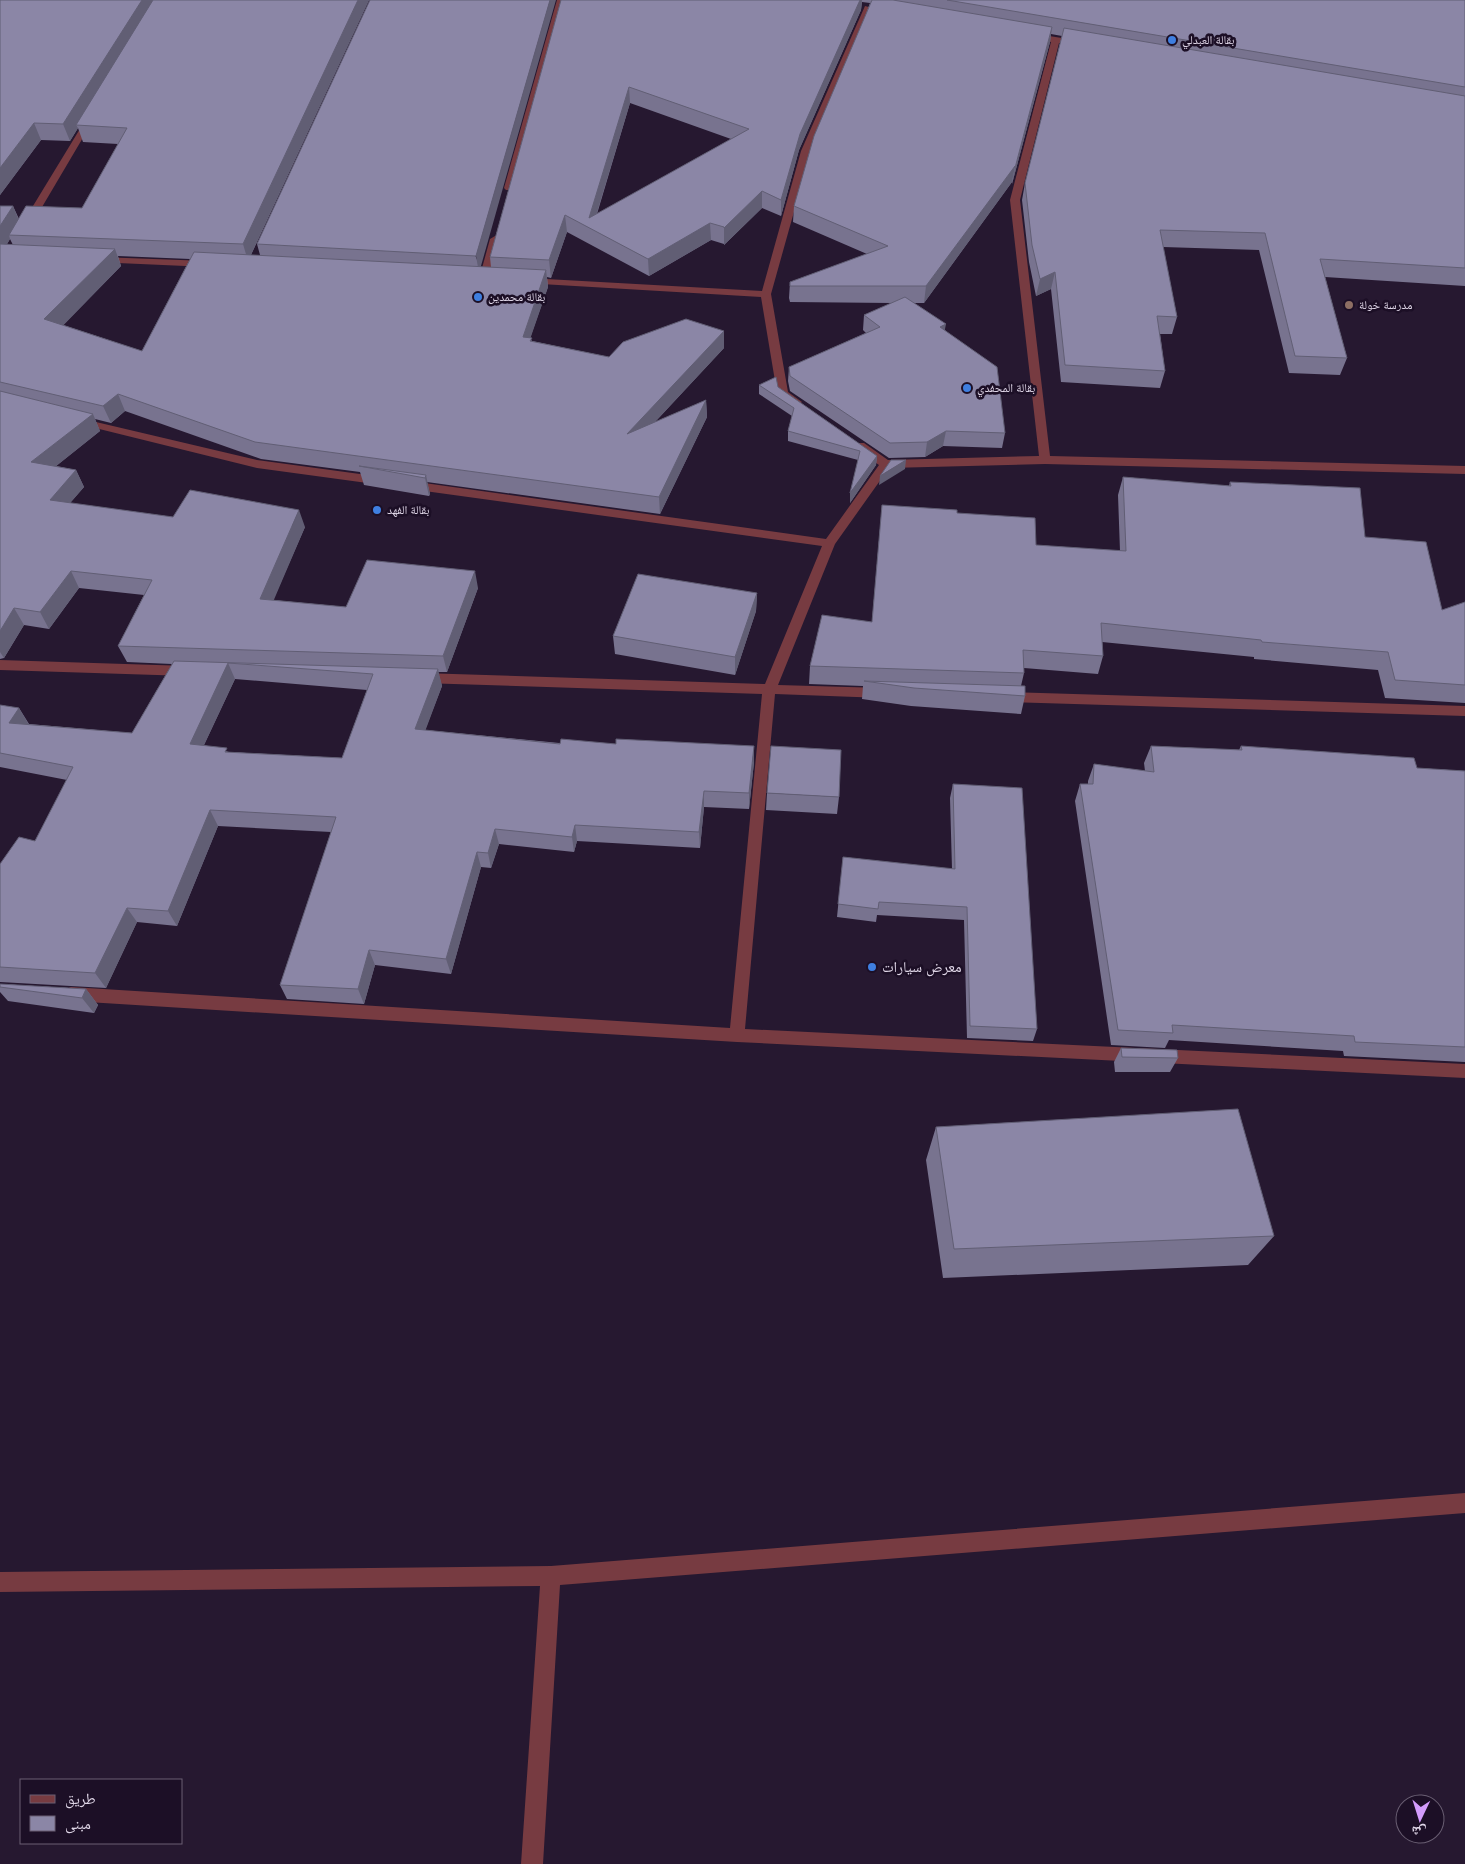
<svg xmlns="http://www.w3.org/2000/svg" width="1465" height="1864" font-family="'Fira Sans','Noto Naskh Arabic',sans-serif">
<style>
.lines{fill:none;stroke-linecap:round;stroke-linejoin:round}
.minor{fill:#773b41;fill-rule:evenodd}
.wall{fill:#78738f;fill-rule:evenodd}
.shaded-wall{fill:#615e74}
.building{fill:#8b86a6;stroke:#615e74;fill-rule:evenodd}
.shop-dot{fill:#3f7fe0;stroke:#1c0f26;stroke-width:2}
.education-dot{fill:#8d6e63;stroke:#1c0f26;stroke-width:2}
.labels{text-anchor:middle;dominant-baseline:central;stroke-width:5;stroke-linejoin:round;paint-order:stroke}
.far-poi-label{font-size:12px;fill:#dfd6e7;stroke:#1c0f26;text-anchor:start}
.poi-label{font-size:15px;fill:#dfd6e7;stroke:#1c0f26;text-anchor:start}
</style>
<rect width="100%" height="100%" fill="#261830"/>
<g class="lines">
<!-- minor -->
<path class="minor" d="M 557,0 L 565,0 L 514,188 L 512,190 L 506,190 L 504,188 Z
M 865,6 L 872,8 L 811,151 L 771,294 L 788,392 L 802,402 L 800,404 L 792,404 L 777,393 L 761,297 L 524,283 L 524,279 L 528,278 L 762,291 L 801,151 Z
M 1030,33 L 1081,41 L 1085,44 L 1081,47 L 1059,43 L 1020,200 L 1050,456 L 1465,466 L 1465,474 L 1045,464 L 889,468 L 835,544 L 778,685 L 883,688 L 888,690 L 890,693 L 888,696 L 883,698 L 775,694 L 745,1029 L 1465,1064 L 1465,1078 L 737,1042 L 71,1001 L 66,999 L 63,994 L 66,989 L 71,987 L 730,1028 L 762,694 L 421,683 L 416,681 L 414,678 L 416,675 L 421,673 L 765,684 L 822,546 L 410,489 L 404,485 L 410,481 L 826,539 L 879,465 L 856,449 L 854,446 L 856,443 L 864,443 L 888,460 L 1039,456 L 1010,200 L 1051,42 L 1027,38 L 1026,36 Z
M 90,116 L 94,119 L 32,224 L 27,227 L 24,226 L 22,224 L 86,119 Z
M 495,236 L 500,239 L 489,279 L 484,282 L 480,281 L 479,279 L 490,239 Z
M 99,257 L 208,261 L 213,264 L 208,267 L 95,262 L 94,260 Z
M 79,418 L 257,460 L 382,477 L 388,481 L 382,485 L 257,468 L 75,423 L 73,421 Z
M 0,660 L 188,666 L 193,668 L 195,671 L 193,674 L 188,676 L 0,670 Z
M 1006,692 L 1465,706 L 1465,716 L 1006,702 L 1001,700 L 999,697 L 1001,694 Z
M 1465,1493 L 1465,1513 L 560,1585 L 543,1864 L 521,1864 L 540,1586 L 0,1592 L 0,1572 L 551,1566 Z"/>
</g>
<!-- wall -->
<path class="wall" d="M 0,0 L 369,0 L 251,255 L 260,255 L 257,244 L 370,0 L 480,267 L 491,267 L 490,257 L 561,0 L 1465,0 L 1465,286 L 1325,277 L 1347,358 L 1340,375 L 1289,373 L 1259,250 L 1163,247 L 1177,317 L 1172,334 L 1160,334 L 1165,371 L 1160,388 L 1061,382 L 1051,289 L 1036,296 L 1029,262 L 1022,200 L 1025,183 L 1062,36 L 1051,34 L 1050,42 L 1012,184 L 1012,182 L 924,303 L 914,303 L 945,330 L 1005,433 L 1002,448 L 943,446 L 925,457 L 889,458 L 790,391 L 788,381 L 789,367 L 866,333 L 863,330 L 864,315 L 892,303 L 790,302 L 789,298 L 790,282 L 867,254 L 793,222 L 794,206 L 870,3 L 862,2 L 861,10 L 799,150 L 781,216 L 762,208 L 724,245 L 724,244 L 711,240 L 649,276 L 567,232 L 551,278 L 547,277 L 548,287 L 530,338 L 532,341 L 609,357 L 724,331 L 724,348 L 655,422 L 706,400 L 707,417 L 660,514 L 427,482 L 430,494 L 429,496 L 364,485 L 360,472 L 261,459 L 125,411 L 111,423 L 95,419 L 100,431 L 56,466 L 76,470 L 84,487 L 70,503 L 173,517 L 305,527 L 273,600 L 346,607 L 478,588 L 447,672 L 438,672 L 442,686 L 425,730 L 754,762 L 749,809 L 704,807 L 700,848 L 577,841 L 574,852 L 499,844 L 491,868 L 481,867 L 451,974 L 375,965 L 364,1004 L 287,999 L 280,985 L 331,832 L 218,826 L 177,926 L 137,922 L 106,988 L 0,982 L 0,864 L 35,841 L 67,780 L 0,767 L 0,705 L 19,708 L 29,724 L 132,733 L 172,664 L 127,662 L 118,646 L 144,595 L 79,588 L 49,629 L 24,625 L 4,658 L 0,659 L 0,206 L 13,206 L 19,219 L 82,208 L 118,144 L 83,142 L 78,128 L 70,141 L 41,140 L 0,195 ZM 630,103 L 731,139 L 597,214 ZM 10,239 L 13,245 L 7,244 ZM 118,256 L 190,259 L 142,351 L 63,325 L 121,266 ZM 235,679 L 367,690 L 342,758 L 229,752 L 204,745 Z
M 759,385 L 778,387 L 877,456 L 876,465 L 850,503 L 858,460 L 788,441 L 788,431 L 792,416 L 759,394 Z
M 1123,477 L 1229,486 L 1230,482 L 1365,537 L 1442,610 L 1465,603 L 1465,703 L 1385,698 L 1378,670 L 1254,659 L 1254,657 L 1102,642 L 1103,656 L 1098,674 L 1024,668 L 1024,673 L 1021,686 L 1025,696 L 1021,714 L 911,706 L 862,699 L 863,686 L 809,684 L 810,666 L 872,622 L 882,505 L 957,513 L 1036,545 L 1120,551 L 1118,495 Z
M 757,593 L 756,611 L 735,675 L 615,654 L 613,636 Z
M 1151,746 L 1239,750 L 1241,746 L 1417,768 L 1465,771 L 1465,1062 L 1344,1056 L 1343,1051 L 1169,1040 L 1165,1048 L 1111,1045 L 1075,801 L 1080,784 L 1088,784 L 1088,781 L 1094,764 L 1145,771 L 1144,763 Z
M 953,784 L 1037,1029 L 1033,1041 L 967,1038 L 964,920 L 877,915 L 876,922 L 837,917 L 843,857 L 952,869 L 950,798 Z
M 767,793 L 839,797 L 837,814 L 766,810 Z
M 0,984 L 86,989 L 98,1005 L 94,1013 L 8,1001 L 0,992 Z
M 1121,1048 L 1178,1058 L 1170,1072 L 1115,1072 L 1114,1062 Z
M 936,1127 L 1274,1236 L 1248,1265 L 943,1278 L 926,1160 Z"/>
<!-- shaded-wall -->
<path class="shaded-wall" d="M 142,0 L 157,0 L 76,125 L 78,128 L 70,141 L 63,124 Z
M 358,0 L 369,0 L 248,261 L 243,244 Z
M 550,0 L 556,0 L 479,273 L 476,256 Z
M 860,0 L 862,0 L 861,10 L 799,150 L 781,216 L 781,200 L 800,134 Z
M 1052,27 L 1050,42 L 1012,184 L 1015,168 Z
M 629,87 L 630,103 L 592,229 L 589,218 Z
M 34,123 L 41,140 L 0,195 L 0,168 Z
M 1015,166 L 1012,182 L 924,303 L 926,286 Z
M 762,191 L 762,208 L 724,245 L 724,228 Z
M 13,206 L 20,223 L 9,235 L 10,239 L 3,251 L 0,252 L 0,226 Z
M 565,215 L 567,232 L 551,278 L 549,260 Z
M 710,223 L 711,240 L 649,276 L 648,259 Z
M 115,249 L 121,266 L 52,337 L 44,319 Z
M 546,270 L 548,287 L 525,354 L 523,337 Z
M 1055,272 L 1051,289 L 1036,296 L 1040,279 Z
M 946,324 L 943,339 L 940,327 Z
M 724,331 L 724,348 L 628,451 L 627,434 Z
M 118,394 L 125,411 L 111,423 L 103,406 Z
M 706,400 L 707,417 L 660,514 L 659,497 Z
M 93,414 L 100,431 L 40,479 L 31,462 Z
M 946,431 L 943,446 L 925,457 L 927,442 Z
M 877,456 L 876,465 L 850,503 L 850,493 Z
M 906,460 L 905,469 L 879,485 L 880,476 Z
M 76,470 L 84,487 L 58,517 L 50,500 Z
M 426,475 L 430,494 L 429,496 L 425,478 Z
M 299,510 L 305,527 L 267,616 L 260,599 Z
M 71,571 L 79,588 L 49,629 L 40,612 Z
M 475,571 L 478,588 L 447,672 L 443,656 Z
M 757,593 L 756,611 L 735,675 L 735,657 Z
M 14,608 L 24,625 L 4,658 L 0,652 L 0,631 Z
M 228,663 L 235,679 L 197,760 L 190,744 Z
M 438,669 L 442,686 L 420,745 L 415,729 Z
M 19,708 L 29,725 L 9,723 Z
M 754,746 L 754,762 L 749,809 L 749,793 Z
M 704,791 L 704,807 L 700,848 L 699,832 Z
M 210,810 L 218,826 L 177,926 L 168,911 Z
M 575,825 L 577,841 L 574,852 L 572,837 Z
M 495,829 L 499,844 L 491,868 L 488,853 Z
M 477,852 L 481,867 L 451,974 L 446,959 Z
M 127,908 L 137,922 L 106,988 L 95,973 Z
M 369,950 L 375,965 L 364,1004 L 358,989 Z
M 86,989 L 98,1005 L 94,1013 L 82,998 Z"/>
<!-- building -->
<path class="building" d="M 0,0 L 142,0 L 63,124 L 34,123 L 0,168 Z
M 153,0 L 358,0 L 243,244 L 9,235 L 26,206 L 82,208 L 127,128 L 76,125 Z
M 370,0 L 550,0 L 476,256 L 257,244 Z
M 561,0 L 860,0 L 800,134 L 781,200 L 762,191 L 724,228 L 724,227 L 710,223 L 648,259 L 565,215 L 549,260 L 490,257 ZM 629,87 L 749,129 L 589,218 Z
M 872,0 L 893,0 L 1052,27 L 1015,168 L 1015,166 L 926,286 L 790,286 L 790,282 L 888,246 L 794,206 L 814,136 Z
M 947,0 L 1465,0 L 1465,87 Z
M 1064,28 L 1465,96 L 1465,268 L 1320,259 L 1347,358 L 1295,356 L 1265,233 L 1160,230 L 1177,317 L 1157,316 L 1165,371 L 1065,365 L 1055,272 L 1040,279 L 1032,245 L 1025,183 Z
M 0,206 L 13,206 L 0,226 Z
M 0,244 L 115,249 L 44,319 L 142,351 L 194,252 L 546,270 L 523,337 L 532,338 L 530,341 L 609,357 L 623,342 L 686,319 L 724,331 L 627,434 L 706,400 L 659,497 L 255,442 L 118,394 L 103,406 L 0,382 Z
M 905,297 L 946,324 L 940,327 L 997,367 L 1005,433 L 946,431 L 927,442 L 890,443 L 790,376 L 789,367 L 880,327 L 864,315 Z
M 776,377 L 778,387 L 877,456 L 850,493 L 860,451 L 788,431 L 794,408 L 759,385 Z
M 0,391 L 93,414 L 31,462 L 76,470 L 50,500 L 173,517 L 190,490 L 299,510 L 260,599 L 346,607 L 367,560 L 475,571 L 443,656 L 118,646 L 152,580 L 71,571 L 40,612 L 14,608 L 0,631 Z
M 891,460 L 906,460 L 880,476 Z
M 359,466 L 426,475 L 425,478 Z
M 1123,477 L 1231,486 L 1230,482 L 1360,488 L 1365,537 L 1426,542 L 1442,610 L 1465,602 L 1465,685 L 1395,680 L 1388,652 L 1262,642 L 1261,640 L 1101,623 L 1103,656 L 1023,650 L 1024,673 L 810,666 L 822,615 L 872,622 L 882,505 L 957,510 L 957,513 L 1035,518 L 1036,545 L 1126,551 Z
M 638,574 L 757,593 L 735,657 L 613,636 Z
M 174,661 L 438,669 L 415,729 L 560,744 L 561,739 L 616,744 L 616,739 L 754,746 L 749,793 L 704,791 L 699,832 L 575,825 L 572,837 L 495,829 L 488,853 L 477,852 L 446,959 L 369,950 L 358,989 L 280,985 L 336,817 L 210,810 L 168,911 L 127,908 L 95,973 L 0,967 L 0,864 L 19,837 L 35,841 L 73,767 L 0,753 L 0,705 L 19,708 L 9,723 L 132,733 ZM 228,663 L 373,674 L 342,758 L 225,752 L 227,748 L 190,744 Z
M 864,681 L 1025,686 L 1025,696 L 914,688 Z
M 771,746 L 841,750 L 839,797 L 767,793 Z
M 1151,746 L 1242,750 L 1241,746 L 1414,758 L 1417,768 L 1465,771 L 1465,1047 L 1355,1042 L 1354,1036 L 1172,1025 L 1173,1033 L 1118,1030 L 1080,784 L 1093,784 L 1094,764 L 1154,772 Z
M 953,784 L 1022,788 L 1037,1029 L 970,1026 L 967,907 L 879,902 L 878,909 L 838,904 L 843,857 L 955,869 Z
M 0,984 L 86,989 L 82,998 L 0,987 Z
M 1121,1048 L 1177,1050 L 1178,1058 L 1122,1057 Z
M 1238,1109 L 1274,1236 L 954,1249 L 936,1127 Z"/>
<!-- markers -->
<g class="shop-dot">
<circle cx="1172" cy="40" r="5"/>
<circle cx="478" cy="297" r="5"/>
<circle cx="967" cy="388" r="5"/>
<circle cx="377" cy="510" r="5"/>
<circle cx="872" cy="967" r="5"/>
</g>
<circle class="education-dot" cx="1349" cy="305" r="5"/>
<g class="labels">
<!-- far-poi labels -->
<g class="far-poi-label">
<text x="1182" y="40">بقالة العبدلي</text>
<text x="488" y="297">بقالة محمدين</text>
<text x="1359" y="305">مدرسة خولة</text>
<text x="977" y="388">بقالة المحفدي</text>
<text x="387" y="510">بقالة الفهد</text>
</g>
<!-- poi labels -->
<g class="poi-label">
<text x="882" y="967">معرض سيارات</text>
</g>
</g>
<!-- legend -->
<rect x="20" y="1779" width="162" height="65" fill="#1c0f26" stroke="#6a5f73"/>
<rect x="30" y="1795" width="25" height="8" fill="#773b41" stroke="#6a5f73"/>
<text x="65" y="1804" font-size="15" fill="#dfd6e7">طريق</text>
<rect x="30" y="1816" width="25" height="15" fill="#8b86a6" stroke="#6a5f73"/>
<text x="65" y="1829" font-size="15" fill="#dfd6e7">مبنى</text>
<!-- north arrow -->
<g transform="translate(1420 1819) rotate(184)"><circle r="24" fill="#1c0f26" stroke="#6a5f73"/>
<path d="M0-4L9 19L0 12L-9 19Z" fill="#d39cfc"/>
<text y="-8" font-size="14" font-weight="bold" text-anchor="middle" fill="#dfd6e7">ش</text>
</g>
</svg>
